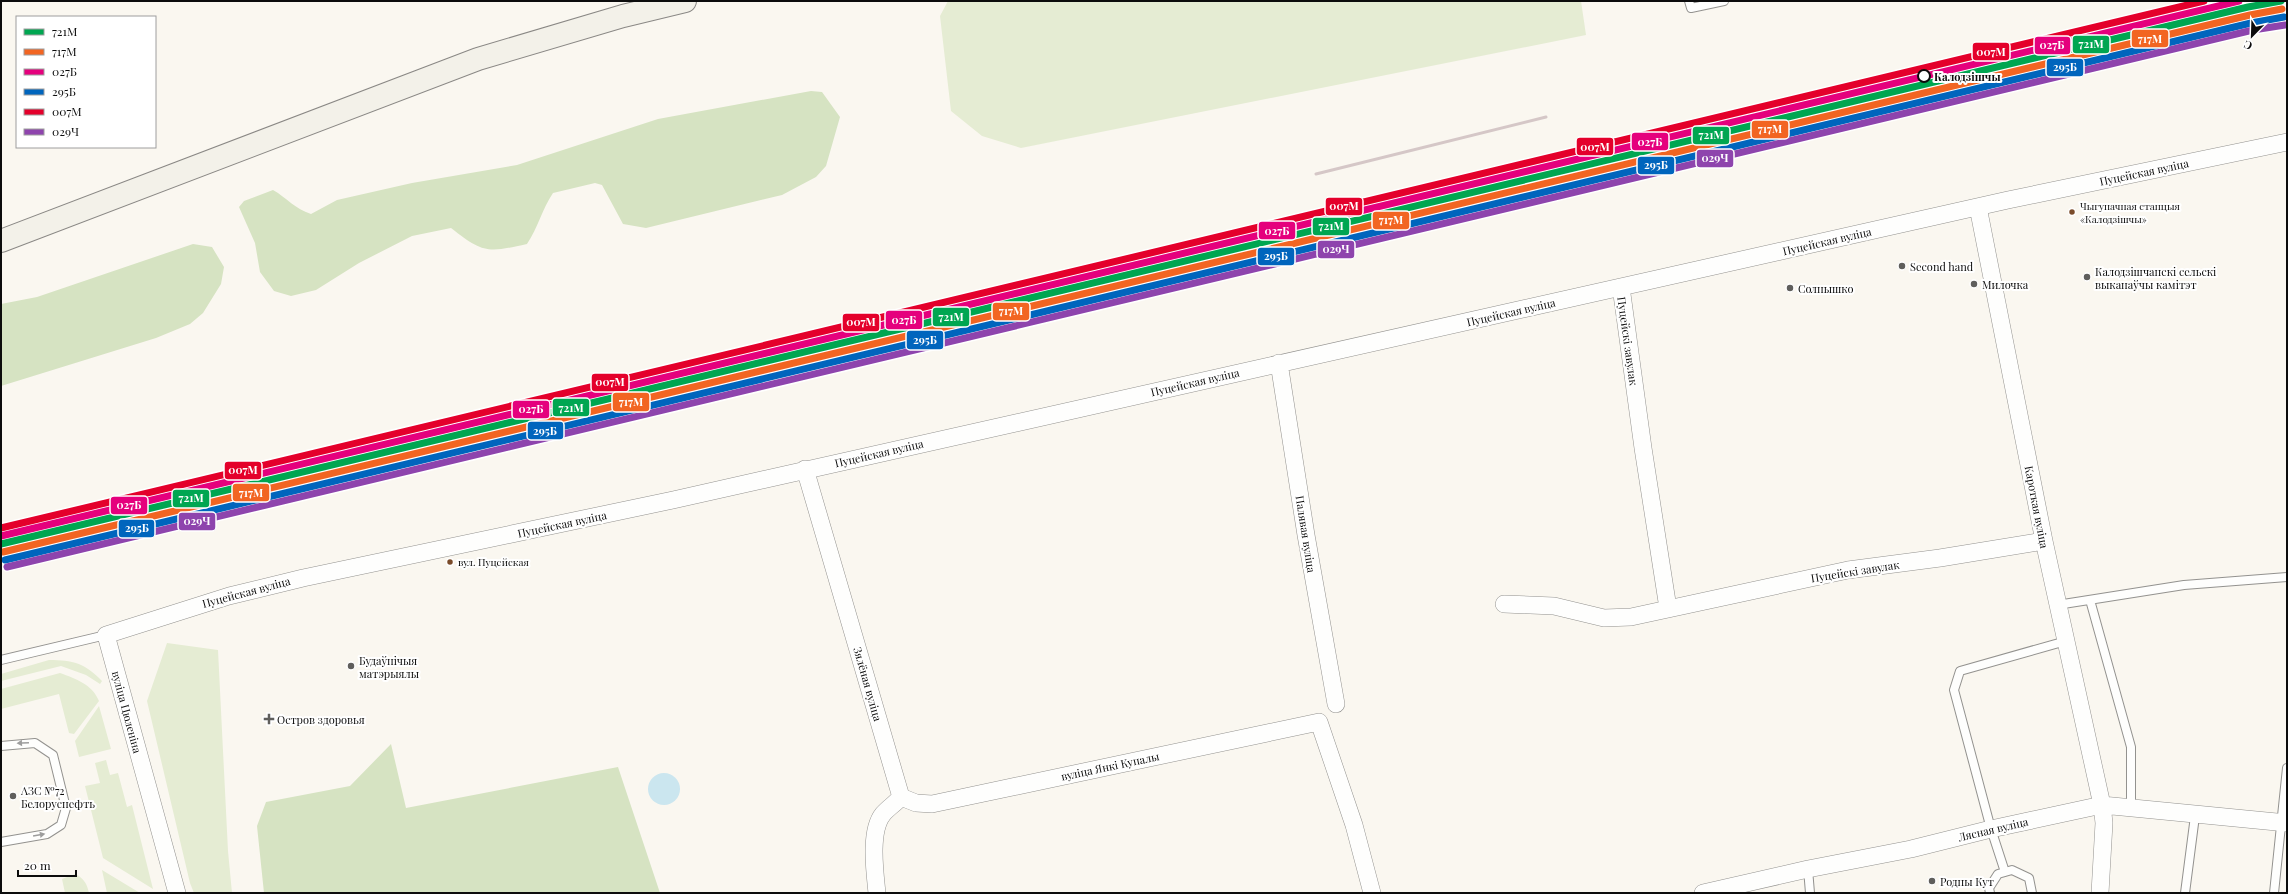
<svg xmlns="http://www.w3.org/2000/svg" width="2288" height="894" font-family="'Playfair Display',serif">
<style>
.green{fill:#e5ecd3}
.forest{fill:#d6e3c2}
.water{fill:#cbe6ef}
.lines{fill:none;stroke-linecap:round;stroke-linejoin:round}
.lane-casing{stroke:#93928f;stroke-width:10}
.street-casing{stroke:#93928f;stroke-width:18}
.secondary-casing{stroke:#8a8885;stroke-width:24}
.lane{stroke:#fefefd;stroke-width:8}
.street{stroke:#fefefd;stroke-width:17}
.secondary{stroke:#f3f1e9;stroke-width:22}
.rail{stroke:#d5c7c7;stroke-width:3}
.rail-1-casing{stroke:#fff;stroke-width:10}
.rail-2-casing{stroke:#fff;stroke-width:10}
.rail-3-casing{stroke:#fff;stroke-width:10}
.rail-4-casing{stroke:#fff;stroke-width:10}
.rail-5-casing{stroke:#fff;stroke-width:10}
.rail-6-casing{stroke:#fff;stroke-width:10}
.rail-1{stroke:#00a651;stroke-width:7}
.rail-2{stroke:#f26522;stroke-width:7}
.rail-3{stroke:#e5007d;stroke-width:7}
.rail-4{stroke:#0065bd;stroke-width:7}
.rail-5{stroke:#e4002b;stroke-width:7}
.rail-6{stroke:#8e44ad;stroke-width:7}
.oneway{fill:#9d9d9d}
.stop-dot{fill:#fff;stroke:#0c0c0c;stroke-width:2}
.bus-dot{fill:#7a4b2a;stroke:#fff;stroke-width:1.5}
.poi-dot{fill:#5f5e5c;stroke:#fff;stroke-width:1.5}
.labels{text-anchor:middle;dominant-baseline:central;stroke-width:4;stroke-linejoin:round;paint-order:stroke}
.bus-label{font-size:10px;fill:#0c0c0c;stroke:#fff;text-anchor:start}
.stop-label{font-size:11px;font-weight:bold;fill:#0c0c0c;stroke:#fff;text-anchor:start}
.street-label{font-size:11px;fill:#0c0c0c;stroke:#fff}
.poi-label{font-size:11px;fill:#0c0c0c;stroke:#fff;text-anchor:start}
.line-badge{stroke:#fff;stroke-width:1.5}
.badge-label{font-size:11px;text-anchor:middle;font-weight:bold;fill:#fff}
</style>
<rect width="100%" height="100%" fill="#faf7f0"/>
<!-- green -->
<path class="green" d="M 948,1 L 1581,1 L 1586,35 L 1021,148 L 982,136 L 951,111 L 940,16 Z
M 167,643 L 218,650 L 228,851 L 232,893 L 194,893 L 190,883 L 147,701 Z
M 49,660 C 73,660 85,663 102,681 L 100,684 L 86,675 L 61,666 L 1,681 L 1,674 Z
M 60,673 C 76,679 92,684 99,701 L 74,734 L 69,733 L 59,694 L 1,709 L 1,689 Z
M 99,706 L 111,749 L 79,757 L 75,741 Z
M 106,760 L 110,775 L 118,773 L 127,807 L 132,805 L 153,889 L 103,858 L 85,786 L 100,783 L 95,763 Z
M 102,870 L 140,893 L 107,893 Z
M 75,874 C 84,878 87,884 89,893 L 65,893 L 62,879 Z"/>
<!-- forest -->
<path class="forest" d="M 811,91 L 822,92 L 840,117 L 826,166 L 816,177 L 782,195 L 646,228 L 623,224 L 602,185 L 595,183 L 553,193 C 542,209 538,228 527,244 C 487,253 483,253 451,228 L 412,236 L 359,263 L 316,290 L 291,296 L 274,291 L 260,272 L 255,243 L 239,207 L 244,201 L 273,190 C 287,198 295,209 311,214 L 337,200 L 412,183 L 517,165 L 658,119 Z
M 193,244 L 212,247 L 224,267 L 221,284 L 203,313 L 190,324 L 156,338 L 1,386 L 1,304 L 37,297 Z
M 391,744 L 406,808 L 618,767 L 660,893 L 264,893 L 257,826 L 266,802 L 350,786 Z"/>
<!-- water -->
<path class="water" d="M648 789a16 16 0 1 1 32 0a16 16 0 1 1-32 0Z"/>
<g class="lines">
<!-- lane casing -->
<g class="lane-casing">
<path id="lane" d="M 1689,1 L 1691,8 L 1724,1
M 2090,600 L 2131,747 L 2131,809
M 2057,605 L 2184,585 L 2287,577
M 1,660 L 106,635
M 1,746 L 35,743 L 53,755 L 66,808 L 61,825 L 47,834 L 1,842
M 1808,869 L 1810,893
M 2005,872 L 1991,829 L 1954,690 L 1960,671 L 2066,641
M 1990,893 L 1989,888 L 1998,874 L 2012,870 L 2029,878 L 2032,893
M 2185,893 L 2195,816
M 2274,893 L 2287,768"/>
</g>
<!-- street casing -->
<g class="street-casing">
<path id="street" d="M 1978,207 L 2044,541 L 2102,805 L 2104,823 L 2100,893
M 1621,287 L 1643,448 L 1668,608
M 1279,363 L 1306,535 L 1336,704
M 805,469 L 901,797
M 1504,604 L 1554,606 L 1604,618 L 1631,617 L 1848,570 L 1940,558 L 2044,541
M 901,797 L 916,803 L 932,804 L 1319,722 L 1354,825 L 1372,893
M 177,893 L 106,635 L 229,596 L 303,578 L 673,500 L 2008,200 L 2287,142
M 877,893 C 875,873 869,831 883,814 C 888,808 896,803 901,797
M 1703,893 L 1808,869 L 1911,849 L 1991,829 L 2102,805 L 2287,823"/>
</g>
<!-- secondary casing -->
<g class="secondary-casing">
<path id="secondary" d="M 1,241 L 478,59 L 623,16 L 685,1"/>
</g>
<!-- lane -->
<use href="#lane" class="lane"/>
<!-- street -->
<use href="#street" class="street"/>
<!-- secondary -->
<use href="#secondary" class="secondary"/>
<!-- rail -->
<path class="rail" d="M 1316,174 L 1546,117"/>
<!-- rail-1 casing -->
<g class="rail-1-casing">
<path id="rail-1" d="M 1,544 L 2248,7 L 2281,1"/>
</g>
<!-- rail-2 casing -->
<g class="rail-2-casing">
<path id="rail-2" d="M 3,552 L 2250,15 L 2282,9"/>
</g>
<!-- rail-3 casing -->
<g class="rail-3-casing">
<path id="rail-3" d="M 1,536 L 2239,1"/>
</g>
<!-- rail-4 casing -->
<g class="rail-4-casing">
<path id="rail-4" d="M 5,560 L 2251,23 L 2284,17"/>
</g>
<!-- rail-5 casing -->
<g class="rail-5-casing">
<path id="rail-5" d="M 1,528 L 2204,1"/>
</g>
<!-- rail-6 casing -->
<g class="rail-6-casing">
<path id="rail-6" d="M 7,567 L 2253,30 L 2285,25"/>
</g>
<!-- rail-1 -->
<use href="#rail-1" class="rail-1"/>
<!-- rail-2 -->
<use href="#rail-2" class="rail-2"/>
<!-- rail-3 -->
<use href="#rail-3" class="rail-3"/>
<!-- rail-4 -->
<use href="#rail-4" class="rail-4"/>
<!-- rail-5 -->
<use href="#rail-5" class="rail-5"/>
<!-- rail-6 -->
<use href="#rail-6" class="rail-6"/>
</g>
<!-- one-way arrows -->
<defs><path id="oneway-solid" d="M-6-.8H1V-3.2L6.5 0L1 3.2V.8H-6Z"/></defs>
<g class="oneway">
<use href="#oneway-solid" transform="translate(23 743) rotate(177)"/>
<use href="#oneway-solid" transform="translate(39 835) rotate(-10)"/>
</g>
<!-- markers -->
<circle class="stop-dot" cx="1924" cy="76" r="6"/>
<g class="bus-dot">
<circle cx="2072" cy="212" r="3.5"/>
<circle cx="450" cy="562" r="3.5"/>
</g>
<g class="poi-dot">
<circle cx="1902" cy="266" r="4"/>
<circle cx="2087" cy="277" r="4"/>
<circle cx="1974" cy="284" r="4"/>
<circle cx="1790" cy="288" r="4"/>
<circle cx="351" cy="666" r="4"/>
<path d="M267 713h4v4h4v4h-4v4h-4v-4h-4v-4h4z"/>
<circle cx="13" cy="796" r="4"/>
<circle cx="1932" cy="881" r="4"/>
</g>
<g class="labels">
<!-- bus labels -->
<g class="bus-label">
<text x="2080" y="206">Чыгуначная станцыя<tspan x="2080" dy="13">«Калодзішчы»</tspan></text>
<text x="458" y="562">вул. Пуцейская</text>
</g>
<!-- stop labels -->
<g class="stop-label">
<text x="1934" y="76">Калодзішчы</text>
</g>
<!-- street labels -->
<g class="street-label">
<text transform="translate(2144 172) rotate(-12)">Пуцейская вуліца</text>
<text transform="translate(1827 241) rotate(-13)">Пуцейская вуліца</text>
<text transform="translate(1511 312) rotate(-13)">Пуцейская вуліца</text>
<text transform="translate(1628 341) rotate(82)">Пуцейскі завулак</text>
<text transform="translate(1195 382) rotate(-13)">Пуцейская вуліца</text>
<text transform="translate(879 453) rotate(-13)">Пуцейская вуліца</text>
<text transform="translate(2037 507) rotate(79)">Кароткая вуліца</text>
<text transform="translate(562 524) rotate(-12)">Пуцейская вуліца</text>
<text transform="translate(1306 534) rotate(81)">Палявая вуліца</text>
<text transform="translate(1855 571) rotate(-9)">Пуцейскі завулак</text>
<text transform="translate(246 592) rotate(-15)">Пуцейская вуліца</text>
<text transform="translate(868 684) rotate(74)">Зялёная вуліца</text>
<text transform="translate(127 712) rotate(75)">вуліца Цюленіна</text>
<text transform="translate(1110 766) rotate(-12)">вуліца Янкі Купалы</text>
<text transform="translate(1993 829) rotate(-13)">Лясная вуліца</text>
</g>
<!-- poi labels -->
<g class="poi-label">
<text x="1910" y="266">Second hand</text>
<text x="2095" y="271">Калодзішчанскі сельскі<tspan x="2095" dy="13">выканаўчы камітэт</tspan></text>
<text x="1982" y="284">Милочка</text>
<text x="1798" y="288">Солнышко</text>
<text x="359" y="660">Будаўнічыя<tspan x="359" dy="13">матэрыялы</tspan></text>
<text x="277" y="719">Остров здоровья</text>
<text x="21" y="790">АЗС №72<tspan x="21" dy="13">Белоруснефть</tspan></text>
<text x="1940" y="881">Родны Кут</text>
</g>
</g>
<g class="line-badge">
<rect x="2131" y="29" width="38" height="19" rx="4" fill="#f26522"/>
<rect x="2072" y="35" width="38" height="19" rx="4" fill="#00a651"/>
<rect x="2034" y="36" width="37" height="19" rx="4" fill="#e5007d"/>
<rect x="1972" y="42" width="38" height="19" rx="4" fill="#e4002b"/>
<rect x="2046" y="58" width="38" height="19" rx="4" fill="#0065bd"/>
<rect x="1751" y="120" width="38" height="19" rx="4" fill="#f26522"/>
<rect x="1692" y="126" width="38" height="19" rx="4" fill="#00a651"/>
<rect x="1631" y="132" width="38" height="19" rx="4" fill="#e5007d"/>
<rect x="1576" y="137" width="38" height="19" rx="4" fill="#e4002b"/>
<rect x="1696" y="149" width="38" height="19" rx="4" fill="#8e44ad"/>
<rect x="1637" y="156" width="38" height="19" rx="4" fill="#0065bd"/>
<rect x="1325" y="197" width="38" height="19" rx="4" fill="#e4002b"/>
<rect x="1372" y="211" width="38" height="19" rx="4" fill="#f26522"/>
<rect x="1312" y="217" width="38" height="19" rx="4" fill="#00a651"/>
<rect x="1258" y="221" width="38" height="19" rx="4" fill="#e5007d"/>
<rect x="1317" y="240" width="38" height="19" rx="4" fill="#8e44ad"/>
<rect x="1257" y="247" width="38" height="19" rx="4" fill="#0065bd"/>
<rect x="992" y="302" width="38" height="19" rx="4" fill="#f26522"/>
<rect x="932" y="307" width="38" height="20" rx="4" fill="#00a651"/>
<rect x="885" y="310" width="38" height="20" rx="4" fill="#e5007d"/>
<rect x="842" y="313" width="38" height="19" rx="4" fill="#e4002b"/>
<rect x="906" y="330" width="38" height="20" rx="4" fill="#0065bd"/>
<rect x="591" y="373" width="38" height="19" rx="4" fill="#e4002b"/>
<rect x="612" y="392" width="38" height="20" rx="4" fill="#f26522"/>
<rect x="552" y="398" width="38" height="19" rx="4" fill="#00a651"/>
<rect x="512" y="400" width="38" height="19" rx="4" fill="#e5007d"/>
<rect x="527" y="421" width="37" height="19" rx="4" fill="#0065bd"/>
<rect x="224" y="461" width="38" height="19" rx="4" fill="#e4002b"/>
<rect x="232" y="483" width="38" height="19" rx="4" fill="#f26522"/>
<rect x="172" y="489" width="38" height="19" rx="4" fill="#00a651"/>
<rect x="110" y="496" width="38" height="19" rx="4" fill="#e5007d"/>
<rect x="178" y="512" width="38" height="19" rx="4" fill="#8e44ad"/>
<rect x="118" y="519" width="37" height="19" rx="4" fill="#0065bd"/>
</g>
<g class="badge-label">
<text x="2150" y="43">717М</text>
<text x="2091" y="48">721М</text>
<text x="2052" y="49">027Б</text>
<text x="1991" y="56">007М</text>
<text x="2065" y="71">295Б</text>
<text x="1770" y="133">717М</text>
<text x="1711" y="139">721М</text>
<text x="1650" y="146">027Б</text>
<text x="1595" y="151">007М</text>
<text x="1715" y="162">029Ч</text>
<text x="1656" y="169">295Б</text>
<text x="1344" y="210">007М</text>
<text x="1391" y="224">717М</text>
<text x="1331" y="230">721М</text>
<text x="1277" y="235">027Б</text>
<text x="1336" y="253">029Ч</text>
<text x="1276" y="260">295Б</text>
<text x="1011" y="315">717М</text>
<text x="951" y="321">721М</text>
<text x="904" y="324">027Б</text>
<text x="861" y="326">007М</text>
<text x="925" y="344">295Б</text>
<text x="610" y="386">007М</text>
<text x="631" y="406">717М</text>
<text x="571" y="412">721М</text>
<text x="531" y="413">027Б</text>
<text x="545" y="435">295Б</text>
<text x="243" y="474">007М</text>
<text x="251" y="497">717М</text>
<text x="191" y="502">721М</text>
<text x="129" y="509">027Б</text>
<text x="197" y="525">029Ч</text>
<text x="137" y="532">295Б</text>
</g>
<!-- border -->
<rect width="2288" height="894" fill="none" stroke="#0c0c0c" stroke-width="4"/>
<!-- legend -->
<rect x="16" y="16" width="140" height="132" fill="#ffffff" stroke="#9e9e9e"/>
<rect x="24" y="29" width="20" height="6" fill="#00a651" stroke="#9e9e9e"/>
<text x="52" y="36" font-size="12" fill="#0c0c0c">721М</text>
<rect x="24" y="49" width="20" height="6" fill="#f26522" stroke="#9e9e9e"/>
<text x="52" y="56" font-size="12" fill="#0c0c0c">717М</text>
<rect x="24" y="69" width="20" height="6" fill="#e5007d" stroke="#9e9e9e"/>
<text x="52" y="76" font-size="12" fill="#0c0c0c">027Б</text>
<rect x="24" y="89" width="20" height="6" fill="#0065bd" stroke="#9e9e9e"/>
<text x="52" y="96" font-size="12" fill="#0c0c0c">295Б</text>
<rect x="24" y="109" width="20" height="6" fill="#e4002b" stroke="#9e9e9e"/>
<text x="52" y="116" font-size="12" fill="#0c0c0c">007М</text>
<rect x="24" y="129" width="20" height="6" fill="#8e44ad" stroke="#9e9e9e"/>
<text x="52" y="136" font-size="12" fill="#0c0c0c">029Ч</text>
<!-- north arrow -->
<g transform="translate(2252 36) rotate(203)" stroke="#ffffff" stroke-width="3" paint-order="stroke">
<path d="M0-3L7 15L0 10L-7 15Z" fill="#0c0c0c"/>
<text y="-6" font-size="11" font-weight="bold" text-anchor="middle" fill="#0c0c0c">С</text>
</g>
<!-- scale -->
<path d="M18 870v6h58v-6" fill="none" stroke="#0c0c0c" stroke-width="2"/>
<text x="24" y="870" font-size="12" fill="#0c0c0c" stroke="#ffffff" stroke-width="3" paint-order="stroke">20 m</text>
</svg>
